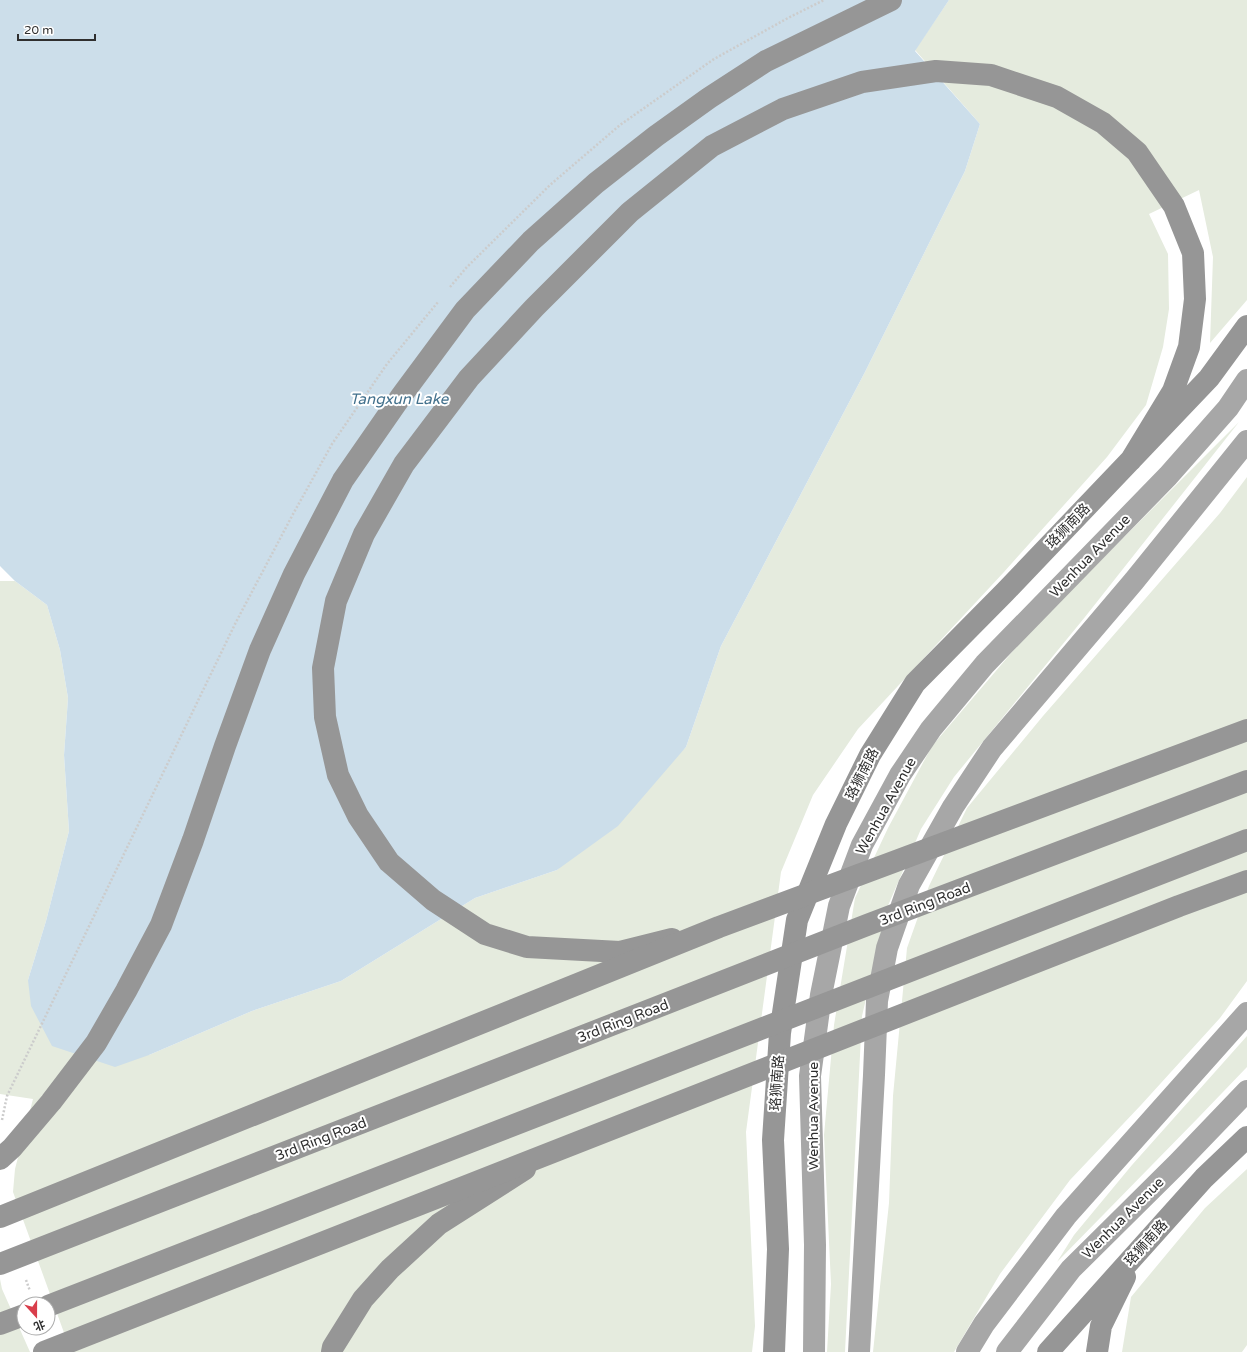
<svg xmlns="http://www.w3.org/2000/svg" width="1247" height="1352" font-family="'Varela Round','Noto Sans SC',sans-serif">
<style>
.green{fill:#e5ebde}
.water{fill:#ccdeea}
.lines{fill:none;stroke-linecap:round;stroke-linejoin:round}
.path{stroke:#ccc;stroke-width:2.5;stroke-dasharray:2 2;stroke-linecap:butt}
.major{stroke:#a7a7a7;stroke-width:22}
.highway{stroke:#969696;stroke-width:22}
.highway-bridge{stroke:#969696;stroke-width:22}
.labels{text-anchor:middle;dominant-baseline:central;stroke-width:4;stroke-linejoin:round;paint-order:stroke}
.street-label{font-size:14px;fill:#2f2f2f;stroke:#fff}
.water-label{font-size:15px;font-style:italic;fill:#42708c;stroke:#fff}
</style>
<rect width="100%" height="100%" fill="#fff"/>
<!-- green -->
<path class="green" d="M 949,0 L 1247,0 L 1247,300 L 1210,343 L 1213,257 L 1199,190 L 1149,214 L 1168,254 L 1169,309 L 1163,347 L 1146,405 L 1107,457 L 1004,572 L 858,729 L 813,795 L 781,872 L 746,1132 L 755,1326 L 752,1352 L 71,1352 L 13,1192 L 15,1169 L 33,1099 L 0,1094 L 0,581 L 15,581 L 47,605 L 60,650 L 68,698 L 64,755 L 69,831 L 46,921 L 28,980 L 149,1055 L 252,1011 L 341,981 L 475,898 L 557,870 L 686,747 L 721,646 L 865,372 L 965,171 L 980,124 L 915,50 Z
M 1239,422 L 1085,617 L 954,777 L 921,829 L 887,908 L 862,1016 L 845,1352 L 827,1352 L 831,1284 L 824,1135 L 834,1025 L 855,898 L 888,828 L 932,746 L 1030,631 Z
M 1247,477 L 1247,981 L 1220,1018 L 1141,1105 L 1070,1180 L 1000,1274 L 954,1352 L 873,1352 L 889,1203 L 893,1096 L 907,948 L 929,886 L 967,808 L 1043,716 L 1220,513 Z
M 1247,1036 L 1247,1067 L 1198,1118 L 1057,1262 L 1074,1235 L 1132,1165 Z
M 1247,1169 L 1247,1345 L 1242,1352 L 1122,1352 L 1131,1297 L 1205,1208 Z
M 0,1279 L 2,1289 L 30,1352 L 0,1352 Z"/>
<!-- water -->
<path class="water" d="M 0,0 L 949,0 L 915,51 L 980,124 L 965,171 L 865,372 L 721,646 L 686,747 L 618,826 L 557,870 L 475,898 L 341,981 L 252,1011 L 149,1055 L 115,1067 L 52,1046 L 31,1006 L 28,980 L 46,921 L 69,831 L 64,755 L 68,698 L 60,650 L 47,605 L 15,581 L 0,566 Z"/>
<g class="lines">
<!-- path -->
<path class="path" d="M 450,287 L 466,268 L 550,185 L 620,125 L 714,59 L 788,18 L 824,0
M 2,1120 L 7,1096 L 236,622 L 292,516 L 332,444 L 387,364 L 438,302
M 26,1280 L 30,1291"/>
<!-- major -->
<path class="major" d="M 814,1352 L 815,1245 L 810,1076 L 821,995 L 839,906 L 862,845 L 900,775 L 931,729 L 985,664 L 1168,476 L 1228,408 L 1247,380
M 859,1352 L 874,1075 L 877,1001 L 887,948 L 909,885 L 953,807 L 992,748 L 1134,581 L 1247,441
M 967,1352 L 984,1324 L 1066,1216 L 1247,1013
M 1007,1352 L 1071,1269 L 1177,1164 L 1247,1091"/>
<!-- highway -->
<path class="highway" d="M 672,939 L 620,952 L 527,947 L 485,934 L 433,900 L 389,862 L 358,816 L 338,775 L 325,717 L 323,668 L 336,601 L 364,534 L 404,464 L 469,378 L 534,308 L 630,212 L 712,146 L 783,109 L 862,82 L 936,71 L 991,75 L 1057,97 L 1103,123 L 1137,152 L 1174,206 L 1193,253 L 1195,299 L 1189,347 L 1173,391 L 1131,460
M 0,1159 L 12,1148 L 51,1102 L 96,1043 L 126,991 L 161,925 L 193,840 L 225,746 L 260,650 L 294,574 L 343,480 L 402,395 L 465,310 L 531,241 L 596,183 L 656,136 L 709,98 L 766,61 L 891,0
M 0,1324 L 24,1315
M 332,1352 L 333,1347 L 363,1299 L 390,1269 L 439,1224 L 525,1169
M 774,1352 L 778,1249 L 773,1140 L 780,1033 L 797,920 L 836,824 L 870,755 L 915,683 L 1005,592 L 1209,378 L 1247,326
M 1048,1352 L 1204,1178 L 1247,1137
M 1097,1352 L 1101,1326 L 1125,1277"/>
<!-- highway-bridge -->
<path class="highway-bridge" d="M 0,1217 L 719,927 L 1247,730
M 0,1264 L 867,925 L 1247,781
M 48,1306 L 1247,840
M 44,1352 L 1179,906 L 1247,881"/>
</g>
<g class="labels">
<!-- street labels -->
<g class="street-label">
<text transform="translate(1068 526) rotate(-46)">珞狮南路</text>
<text transform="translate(1090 556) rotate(-46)">Wenhua Avenue</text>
<text transform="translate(862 774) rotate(-63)">珞狮南路</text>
<text transform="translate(886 806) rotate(-61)">Wenhua Avenue</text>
<text transform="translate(925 904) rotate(-21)">3rd Ring Road</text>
<text transform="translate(623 1021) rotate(-21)">3rd Ring Road</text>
<text transform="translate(777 1083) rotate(-86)">珞狮南路</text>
<text transform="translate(813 1116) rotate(-90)">Wenhua Avenue</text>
<text transform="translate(321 1139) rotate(-21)">3rd Ring Road</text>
<text transform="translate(1123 1218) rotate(-45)">Wenhua Avenue</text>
<text transform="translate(1146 1243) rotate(-48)">珞狮南路</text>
</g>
<!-- water labels -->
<g class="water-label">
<text x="399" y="399">Tangxun Lake</text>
</g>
</g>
<!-- north arrow -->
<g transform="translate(36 1316) rotate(159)"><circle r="19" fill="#ffffff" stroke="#acacac"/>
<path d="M0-3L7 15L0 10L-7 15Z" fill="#d93e4b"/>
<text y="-6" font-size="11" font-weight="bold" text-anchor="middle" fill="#2f2f2f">北</text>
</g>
<!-- scale -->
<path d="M18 34v6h77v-6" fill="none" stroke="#2f2f2f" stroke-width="2"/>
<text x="24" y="34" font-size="12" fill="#2f2f2f" stroke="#ffffff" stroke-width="3" paint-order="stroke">20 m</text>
</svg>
